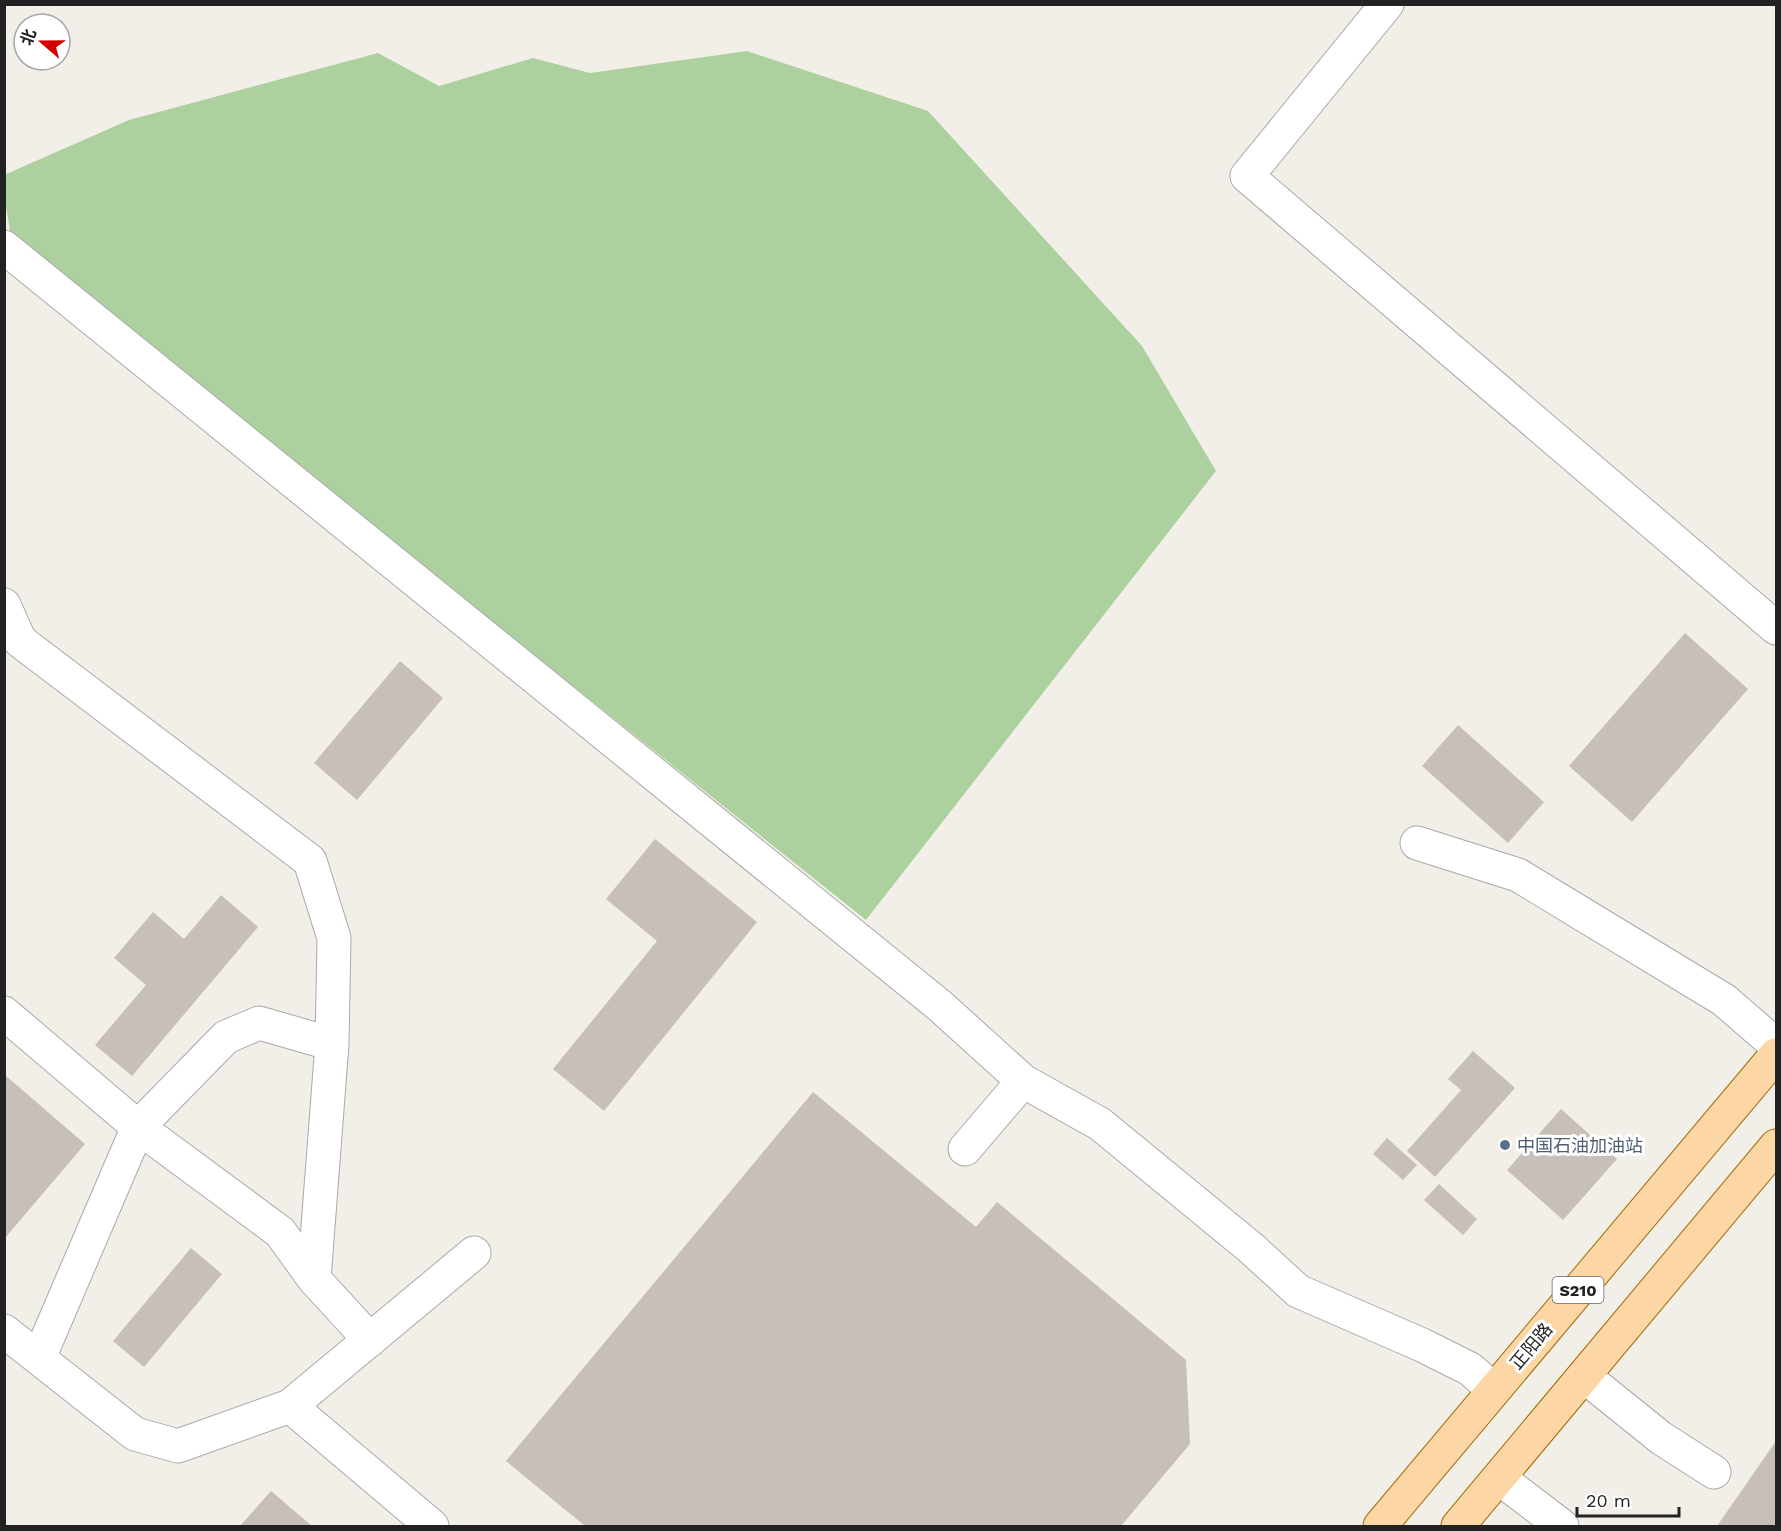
<svg xmlns="http://www.w3.org/2000/svg" width="1781" height="1531" font-family="'Work Sans','Noto Sans SC',sans-serif">
<style>
.forest{fill:#add19e}
.building{fill:#c7bfb8}
.lines{fill:none;stroke-linecap:round;stroke-linejoin:round}
.minor-casing{stroke:#a9a9a9;stroke-width:35}
.major-casing{stroke:#a06b00;stroke-width:35}
.minor{stroke:#fff;stroke-width:33}
.major{stroke:#fcd6a4;stroke-width:33}
.service-dot{fill:#5c6f8a;stroke:#fff;stroke-width:2}
.labels{text-anchor:middle;dominant-baseline:central;stroke-width:6;stroke-linejoin:round;paint-order:stroke}
.shield{fill:#fff;stroke:#646464;stroke-width:1.5}
.shield-label{font-size:16px;font-weight:bold;fill:#222}
.service-label{font-size:18px;fill:#4e5e75;stroke:#fff;text-anchor:start}
.street-label{font-size:18px;fill:#222;stroke:#fff}
</style>
<rect width="100%" height="100%" fill="#f2efe9"/>
<!-- forest -->
<path class="forest" d="M 747,51 L 928,111 L 1142,346 L 1216,471 L 866,920 L 11,237 L 5,200 L 4,175 L 129,120 L 378,53 L 439,86 L 533,58 L 590,73 Z"/>
<!-- building -->
<path class="building" d="M 1685,633 L 1748,689 L 1632,822 L 1569,766 Z
M 400,661 L 443,698 L 357,800 L 314,763 Z
M 1458,725 L 1544,802 L 1508,843 L 1422,766 Z
M 655,839 L 757,922 L 604,1111 L 553,1069 L 657,941 L 606,899 Z
M 221,895 L 258,927 L 132,1076 L 95,1045 L 146,985 L 114,958 L 153,912 L 184,939 Z
M 1473,1051 L 1515,1088 L 1435,1177 L 1407,1151 L 1461,1090 L 1448,1079 Z
M 5,1075 L 85,1144 L 5,1238 Z
M 813,1092 L 976,1227 L 997,1202 L 1186,1360 L 1190,1444 L 1121,1526 L 585,1526 L 506,1461 Z
M 1561,1109 L 1617,1159 L 1563,1220 L 1507,1170 Z
M 1387,1138 L 1417,1165 L 1403,1180 L 1373,1154 Z
M 1439,1184 L 1477,1219 L 1463,1235 L 1424,1200 Z
M 191,1248 L 222,1274 L 144,1367 L 113,1341 Z
M 1776,1441 L 1776,1526 L 1717,1526 Z
M 271,1491 L 312,1526 L 240,1526 Z"/>
<g class="lines">
<!-- minor casing -->
<g class="minor-casing">
<path id="minor" d="M 1387,4 L 1247,176 L 1776,628
M 4,247 L 939,1005 L 1023,1081 L 1100,1124 L 1251,1248 L 1298,1291 L 1422,1345 L 1470,1369 L 1494,1390
M 4,605 L 20,641 L 310,861 L 334,938 L 332,1044 L 314,1279
M 1417,843 L 1518,875 L 1724,1000 L 1776,1045
M 4,1013 L 138,1127 L 280,1232 L 314,1279 L 370,1340
M 965,1149 L 1023,1081
M 4,1331 L 135,1434 L 178,1446 L 290,1406 L 474,1253
M 39,1358 L 138,1127 L 226,1037 L 259,1023 L 332,1044
M 1584,1376 L 1661,1438 L 1714,1472
M 290,1406 L 432,1526
M 1499,1478 L 1562,1526"/>
</g>
<!-- major casing -->
<g class="major-casing">
<path id="major" d="M 1380,1526 L 1776,1055
M 1458,1526 L 1776,1146"/>
</g>
<!-- minor -->
<use href="#minor" class="minor"/>
<!-- major -->
<use href="#major" class="major"/>
</g>
<!-- markers -->
<circle class="service-dot" cx="1505" cy="1145" r="6"/>
<g class="labels">
<!-- shield labels -->
<rect class="shield" x="1552.5" y="1277" width="51" height="26" rx="4.5"/>
<g class="shield-label">
<text x="1578" y="1290">S210</text>
</g>
<!-- service labels -->
<g class="service-label">
<text x="1517" y="1145">中国石油加油站</text>
</g>
<!-- street labels -->
<g class="street-label">
<text transform="translate(1531 1346) rotate(-50)">正阳路</text>
</g>
</g>
<!-- border -->
<rect width="1781" height="1531" fill="none" stroke="#222222" stroke-width="12"/>
<!-- north arrow -->
<g transform="translate(42 42) rotate(290)"><circle r="28" fill="#ffffff" stroke="#a7a7a7" stroke-width="1.5"/>
<path d="M0-4.5L10 22L0 15L-10 22Z" fill="#d40000"/>
<text y="-9" font-size="16" font-weight="bold" text-anchor="middle" fill="#222222">北</text>
</g>
<!-- scale -->
<path d="M1577 1507v9h102v-9" fill="none" stroke="#222222" stroke-width="3"/>
<text x="1586" y="1507" font-size="18" fill="#222222" stroke="#ffffff" stroke-width="4.5" paint-order="stroke">20 m</text>
</svg>
